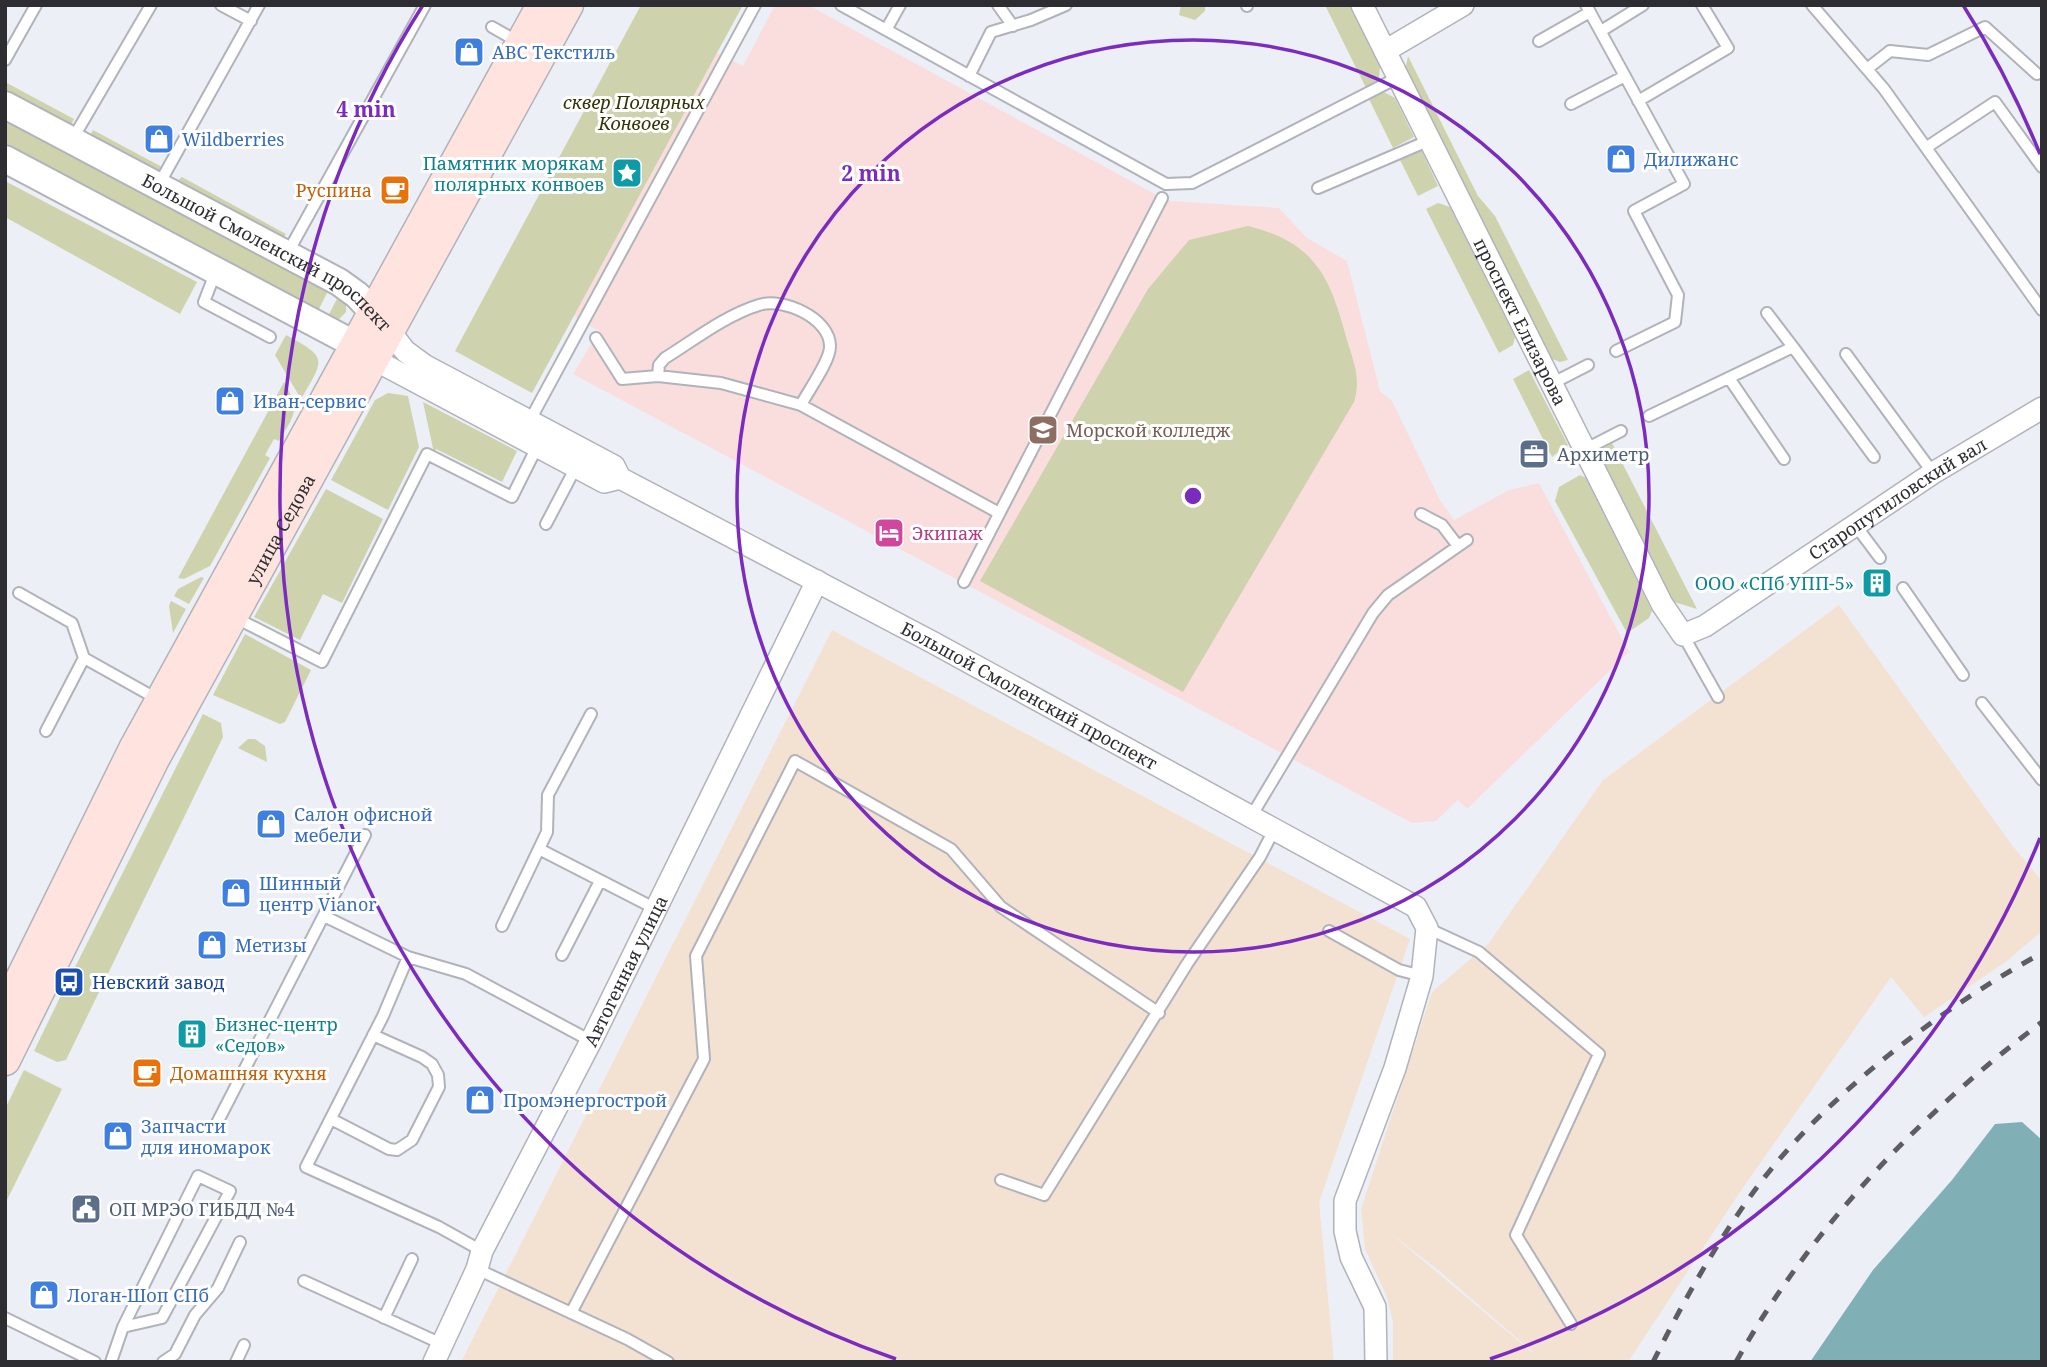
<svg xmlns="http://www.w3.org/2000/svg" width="2047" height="1367" font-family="'Noto Serif',serif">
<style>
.industrial{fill:#f3e2d1;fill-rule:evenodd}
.education{fill:#f9dedd}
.green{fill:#ced3ad}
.water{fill:#80b0b6}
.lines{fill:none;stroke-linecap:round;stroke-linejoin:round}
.service-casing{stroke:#b1b3bb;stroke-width:14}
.minor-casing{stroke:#b1b3bb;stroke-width:24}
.tertiary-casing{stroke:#b1b3bb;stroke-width:30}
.secondary-casing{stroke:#b1b3bb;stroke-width:33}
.service{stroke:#fff;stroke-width:10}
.minor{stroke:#fff;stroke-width:21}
.tertiary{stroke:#fff;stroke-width:26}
.secondary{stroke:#fee3df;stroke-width:30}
.rail{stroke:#5d5d62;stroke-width:5;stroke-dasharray:12 12;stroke-linecap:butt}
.ring{fill:none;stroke:#7b2cbf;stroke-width:3.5}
.labels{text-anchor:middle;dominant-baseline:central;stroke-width:6;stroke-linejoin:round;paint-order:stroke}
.shop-label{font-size:18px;fill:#366cbe;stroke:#fff;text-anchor:start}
.park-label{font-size:18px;font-style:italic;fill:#323506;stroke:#fff}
.culture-label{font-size:18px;fill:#0d838f;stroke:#fff;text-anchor:end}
.food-label{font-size:18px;fill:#c56008;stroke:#fff;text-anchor:end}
.street-label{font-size:18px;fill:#2e2e32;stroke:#fff}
.education-label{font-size:18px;fill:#785e54;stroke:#fff;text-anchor:start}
.service-label{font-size:18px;fill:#4e5e75;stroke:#fff;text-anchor:start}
.hotel-label{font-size:18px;fill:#b23c85;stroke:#fff;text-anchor:start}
.transit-label{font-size:18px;fill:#164399;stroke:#fff;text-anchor:start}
.centre{fill:#7b2cbf;stroke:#fff;stroke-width:3.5}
.ring-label{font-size:21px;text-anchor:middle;font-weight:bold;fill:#7b2cbf;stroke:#fff;stroke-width:6;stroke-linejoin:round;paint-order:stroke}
</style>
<rect width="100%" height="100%" fill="#edeff7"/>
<!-- industrial -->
<path class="industrial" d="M 1839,605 L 2012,845 L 2042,881 L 2042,931 L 2007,961 L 1924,1017 L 1891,977 L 1740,1192 L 1628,1362 L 1393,1362 L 1393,1322 L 1387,1297 L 1365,1249 L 1361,1209 L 1432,992 L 1489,943 L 1603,780 ZM 1390,1233 L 1437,1269 L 1534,1353 L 1533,1353 Z
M 832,630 L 1410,939 L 1319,1202 L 1334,1362 L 461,1362 Z"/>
<!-- education -->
<path class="education" d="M 775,5 L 808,5 L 1162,198 L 1171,201 L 1279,208 L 1307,238 L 1347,261 L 1380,391 L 1392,401 L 1440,500 L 1454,520 L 1509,490 L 1539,483 L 1629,652 L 1467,809 L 1458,800 L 1436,821 L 1412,823 L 573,374 L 599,331 L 574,316 L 717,53 L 743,66 Z"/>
<!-- green -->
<path class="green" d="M 641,5 L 743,5 L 532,393 L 455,351 Z
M 1181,5 L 1205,5 L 1205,11 L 1195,20 L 1179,15 Z
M 1325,5 L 1349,5 L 1380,66 L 1379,78 L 1366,88 Z
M 1408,56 L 1478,196 L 1495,216 L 1568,360 L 1560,362 L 1547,357 L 1405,71 Z
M 5,82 L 74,119 L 70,127 L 5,93 Z
M 1382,91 L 1395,98 L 1414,137 L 1393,148 L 1368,97 Z
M 5,117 L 329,289 L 317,313 L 5,147 Z
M 93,130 L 162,167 L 158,174 L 89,137 Z
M 1421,149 L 1438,186 L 1418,196 L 1400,160 Z
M 182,177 L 286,234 L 282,240 L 174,183 Z
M 5,181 L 197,282 L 180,314 L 5,217 Z
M 1438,203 L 1450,207 L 1515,337 L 1513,345 L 1499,353 L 1426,209 Z
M 1248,226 C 1316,243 1330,277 1347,340 C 1354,363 1361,379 1354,402 L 1183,692 L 980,581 L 1148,289 L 1189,240 Z
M 339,295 L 346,303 L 346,312 L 339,319 L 327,318 Z
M 286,335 C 329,358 324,359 301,399 L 275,355 Z
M 1529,370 L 1568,445 L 1552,457 L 1513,379 Z
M 284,382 C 301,411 295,413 279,441 L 274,439 L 265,455 L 270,458 L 210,566 L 184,579 L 178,578 Z
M 388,393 L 408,396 L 419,447 L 388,510 L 331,480 L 375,400 Z
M 423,402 L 517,451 L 502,482 L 436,449 L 434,453 Z
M 1612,443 L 1697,609 L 1674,602 L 1667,594 L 1600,460 L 1602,449 Z
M 1580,475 L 1586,478 L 1652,611 L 1649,618 L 1627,633 L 1555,501 L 1559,487 Z
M 326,489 L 383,519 L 342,603 L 323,594 L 300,640 L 254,617 Z
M 201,577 L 204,578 L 189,604 L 174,596 L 178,589 Z
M 171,601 L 186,609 L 173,633 L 169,606 Z
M 245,634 L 311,670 L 285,722 L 280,724 L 213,695 Z
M 203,714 L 221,723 L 223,737 L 66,1060 L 57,1062 L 34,1051 L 65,987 L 69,989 L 75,977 L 71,975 Z
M 248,739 L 255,739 L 265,746 L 267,762 L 238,748 Z
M 24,1070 L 62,1089 L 5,1204 L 5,1109 Z"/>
<!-- water -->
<path class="water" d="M 2022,1122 L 2042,1140 L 2042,1362 L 1810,1362 L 1873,1270 L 1952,1180 L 1995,1124 Z"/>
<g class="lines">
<!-- service casing -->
<g class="service-casing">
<path id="service" d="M 221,5 L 251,21
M 841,5 L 1166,184 L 1192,183 L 1399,77
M 998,5 L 1013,26
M 1247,5 L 1247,6
M 1586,5 L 1684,184 L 1634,211 L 1678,295 L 1675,322 L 1616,351
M 1812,5 L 1884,89 L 2042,310
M 492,27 L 520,43
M 886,30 L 900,5
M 1601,31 L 1643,5
M 1539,41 L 1590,12
M 5,60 L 36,5
M 1867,69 L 1890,51 L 1928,55 L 1985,27 L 2037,74
M 969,76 L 991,32 L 1031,20 L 1066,5
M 1638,101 L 1728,48 L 1702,5
M 1571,104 L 1625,76
M 72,140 L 151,5
M 1927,147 L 1995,102 L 2042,167
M 158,186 L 259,5
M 1318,188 L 1430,140
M 287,254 L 425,5
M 216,271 L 204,302 L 270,337
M 1767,313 L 1793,347
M 596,338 L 622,379 L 658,376 L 721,383 L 801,405 L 999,513
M 1846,354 L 1933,473
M 658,376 L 659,365 L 665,358 C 694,340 726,315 759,305 C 782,297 831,318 830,347 C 830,361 808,391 801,405
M 1729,378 L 1784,459
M 1551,384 L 1588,365
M 1649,416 L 1793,347 L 1874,457
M 529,422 L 755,5
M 1584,450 L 1621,431
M 1421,514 L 1442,525 L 1458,546
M 546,524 L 577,465
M 1856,526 L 1880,558
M 964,582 L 1162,198
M 1903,588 L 1963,675
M 19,593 L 72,623 L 84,658 L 159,700
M 234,617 L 322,662 L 427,454 L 512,497 L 538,445
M 1683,635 L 1718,697
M 1982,703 L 2042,780
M 46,731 L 84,658
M 1252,815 L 1373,613 L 1388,595 L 1467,540
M 539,849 L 656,909
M 324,916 L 408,957 L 466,974 L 591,1041
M 502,926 L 547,832 L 548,795 L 591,714
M 1427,928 L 1479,952 L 1599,1054 L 1516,1235 L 1571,1324
M 1329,931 L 1399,970 L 1422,976
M 562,955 L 600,881
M 408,957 L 383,1016 L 306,1167 L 439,1227 L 482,1251
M 331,1119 L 389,1149 L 397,1150 L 412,1140 L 439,1087 L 438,1075 L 432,1064 L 422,1057 L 373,1035
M 216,1125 L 365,835
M 1001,1180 L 1044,1195 L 1187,964 L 1260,857 L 1275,828
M 477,1269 L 627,1339 L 668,1362
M 304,1281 L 442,1344
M 571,1313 L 704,1059 L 696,956 L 795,761 L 951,849 L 1001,907 L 1159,1013
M 5,1318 L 95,1362
M 384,1318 L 412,1259
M 111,1362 L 123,1327 L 198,1176 L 230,1191 L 162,1318 L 123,1327
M 163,1362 L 175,1354 L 195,1315 L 218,1288 L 240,1242
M 236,1362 L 244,1345"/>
</g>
<!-- minor casing -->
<g class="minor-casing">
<g id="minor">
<path id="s1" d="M 1362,5 L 1662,604 L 1683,635 L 1705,626 L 1933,473 L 2042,408"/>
<path d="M 1385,51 L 1463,5"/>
<path id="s2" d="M 389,330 L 405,351 L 424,365 L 614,466 L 620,478 L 932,642 L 1416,907 L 1427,928 L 1422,976 L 1395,1068 L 1345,1201 L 1345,1231 L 1351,1257 L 1375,1307 L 1376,1362"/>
<path d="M 375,360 L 604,482 L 620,478"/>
<path id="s3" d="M 434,1362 L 477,1269 L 482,1251 L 591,1041 L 817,581"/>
</g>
</g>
<!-- tertiary casing -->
<g class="tertiary-casing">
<g id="tertiary">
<path id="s4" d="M 5,105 L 339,282 L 357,295 L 386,326"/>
<path d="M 5,159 L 354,344 L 373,358"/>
</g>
</g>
<!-- secondary casing -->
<g class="secondary-casing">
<g id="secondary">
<path d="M 5,1011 L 134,749 L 542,5"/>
<path id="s5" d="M 5,1060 L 154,759 L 568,5"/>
</g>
</g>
<!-- service -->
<use href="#service" class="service"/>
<!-- minor -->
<use href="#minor" class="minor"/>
<!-- tertiary -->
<use href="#tertiary" class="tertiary"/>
<!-- secondary -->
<use href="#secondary" class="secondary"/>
<!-- rail -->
<path class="rail" d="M 1653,1362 C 1681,1306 1711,1252 1747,1201 C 1815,1103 1937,1010 2042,953
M 1736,1362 C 1811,1227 1920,1114 2042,1022"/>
</g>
<!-- distance rings -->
<g class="ring">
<circle cx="1193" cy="496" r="456"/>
<path d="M2040 838A913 913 0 0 1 1490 1359M896 1359A913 913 0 0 1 423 5M1963 5A913 913 0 0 1 2040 154"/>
</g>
<!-- icons -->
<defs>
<g id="shop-square" transform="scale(1.575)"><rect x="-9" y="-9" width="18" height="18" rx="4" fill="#3f7fe0" stroke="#fff"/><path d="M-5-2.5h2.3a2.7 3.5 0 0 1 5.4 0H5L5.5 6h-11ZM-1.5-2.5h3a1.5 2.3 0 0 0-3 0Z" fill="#fff"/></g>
<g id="sight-square" transform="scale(1.575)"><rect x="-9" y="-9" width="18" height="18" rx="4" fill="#0f9aa8" stroke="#fff"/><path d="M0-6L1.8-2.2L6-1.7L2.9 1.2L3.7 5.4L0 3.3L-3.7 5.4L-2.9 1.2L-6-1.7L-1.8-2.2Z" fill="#fff"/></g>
<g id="cafe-square" transform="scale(1.575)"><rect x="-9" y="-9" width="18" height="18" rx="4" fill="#e8710a" stroke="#fff"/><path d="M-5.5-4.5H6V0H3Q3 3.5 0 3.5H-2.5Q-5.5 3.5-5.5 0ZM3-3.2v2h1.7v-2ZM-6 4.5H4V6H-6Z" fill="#fff"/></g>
<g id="university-square" transform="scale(1.575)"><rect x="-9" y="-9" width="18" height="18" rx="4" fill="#8d6e63" stroke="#fff"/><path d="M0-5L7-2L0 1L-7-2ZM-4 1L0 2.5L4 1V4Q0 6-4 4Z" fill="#fff"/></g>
<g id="office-square" transform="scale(1.575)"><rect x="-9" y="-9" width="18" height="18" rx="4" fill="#5c6f8a" stroke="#fff"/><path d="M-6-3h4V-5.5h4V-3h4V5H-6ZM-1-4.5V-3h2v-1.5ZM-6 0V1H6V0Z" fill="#fff"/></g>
<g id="hotel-square" transform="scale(1.575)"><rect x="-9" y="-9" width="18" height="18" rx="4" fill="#d1479c" stroke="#fff"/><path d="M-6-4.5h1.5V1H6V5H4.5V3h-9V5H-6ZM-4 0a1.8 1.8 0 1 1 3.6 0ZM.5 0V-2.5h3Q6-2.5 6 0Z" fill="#fff"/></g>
<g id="building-square" transform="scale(1.575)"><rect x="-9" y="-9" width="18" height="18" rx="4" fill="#0f9aa8" stroke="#fff"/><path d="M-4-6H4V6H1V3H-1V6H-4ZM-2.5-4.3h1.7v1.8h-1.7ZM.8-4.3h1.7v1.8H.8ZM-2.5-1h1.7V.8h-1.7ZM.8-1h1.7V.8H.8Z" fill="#fff"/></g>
<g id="bus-square" transform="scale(1.575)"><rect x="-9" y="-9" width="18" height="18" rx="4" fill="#1a4fb4" stroke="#fff"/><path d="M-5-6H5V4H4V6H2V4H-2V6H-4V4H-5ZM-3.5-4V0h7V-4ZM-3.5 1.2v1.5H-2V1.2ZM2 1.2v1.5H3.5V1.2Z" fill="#fff"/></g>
<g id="civic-square" transform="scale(1.575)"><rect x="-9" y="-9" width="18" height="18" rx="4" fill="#5c6f8a" stroke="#fff"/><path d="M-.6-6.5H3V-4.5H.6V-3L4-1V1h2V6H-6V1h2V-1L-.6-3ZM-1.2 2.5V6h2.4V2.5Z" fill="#fff"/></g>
</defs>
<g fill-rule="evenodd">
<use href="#shop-square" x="469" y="52"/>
<use href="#shop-square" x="159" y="139"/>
<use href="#shop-square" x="1621" y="159"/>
<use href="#sight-square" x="627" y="173"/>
<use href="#cafe-square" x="395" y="190"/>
<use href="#shop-square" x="230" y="401"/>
<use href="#university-square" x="1043" y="430"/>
<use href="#office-square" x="1534" y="454"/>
<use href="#hotel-square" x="889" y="533"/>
<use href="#building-square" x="1877" y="583"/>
<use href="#shop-square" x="271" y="824"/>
<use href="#shop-square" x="236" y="893"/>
<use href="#shop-square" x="212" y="945"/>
<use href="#bus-square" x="69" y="982"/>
<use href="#building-square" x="192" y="1034"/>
<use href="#cafe-square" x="147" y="1073"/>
<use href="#shop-square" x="480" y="1100"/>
<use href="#shop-square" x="118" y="1136"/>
<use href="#civic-square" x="86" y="1209"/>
<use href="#shop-square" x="44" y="1295"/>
</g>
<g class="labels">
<!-- shop labels -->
<g class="shop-label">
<text x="492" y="52">ABC Текстиль</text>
<text x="182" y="139">Wildberries</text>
<text x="1644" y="159">Дилижанс</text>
<text x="253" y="401">Иван-сервис</text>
<text x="294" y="814">Салон офисной<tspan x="294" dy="21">мебели</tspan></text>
<text x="259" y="883">Шинный<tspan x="259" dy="21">центр Vianor</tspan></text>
<text x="235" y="945">Метизы</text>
<text x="503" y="1100">Промэнергострой</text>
<text x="141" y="1126">Запчасти<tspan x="141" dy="21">для иномарок</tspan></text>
<text x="67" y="1295">Логан-Шоп СПб</text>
</g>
<!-- park labels -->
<g class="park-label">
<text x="634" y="102">сквер Полярных<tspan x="634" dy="21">Конвоев</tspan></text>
</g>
<!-- culture labels -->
<g class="culture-label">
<text x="604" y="163">Памятник морякам<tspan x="604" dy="21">полярных конвоев</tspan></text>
<text x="1854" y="583">ООО «СПб УПП-5»</text>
<text x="215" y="1024" text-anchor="start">Бизнес-центр<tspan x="215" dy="21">«Седов»</tspan></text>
</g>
<!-- food labels -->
<g class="food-label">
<text x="372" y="190">Руспина</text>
<text x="170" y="1073" text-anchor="start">Домашняя кухня</text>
</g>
<!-- street labels -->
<g class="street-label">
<text stroke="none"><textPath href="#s4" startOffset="301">Большой Смоленский проспект</textPath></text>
<text stroke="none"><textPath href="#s1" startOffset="354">проспект Елизарова</textPath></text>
<text stroke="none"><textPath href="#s1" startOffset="962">Старопутиловский вал</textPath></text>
<text stroke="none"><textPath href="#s5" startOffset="598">улица Седова</textPath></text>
<text stroke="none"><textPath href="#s2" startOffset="742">Большой Смоленский проспект</textPath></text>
<text stroke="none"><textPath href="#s3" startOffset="436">Автогенная улица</textPath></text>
</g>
<!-- education labels -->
<g class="education-label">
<text x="1066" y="430">Морской колледж</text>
</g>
<!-- service labels -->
<g class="service-label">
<text x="1557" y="454">Архиметр</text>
<text x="109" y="1209">ОП МРЭО ГИБДД №4</text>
</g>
<!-- hotel labels -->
<g class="hotel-label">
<text x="912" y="533">Экипаж</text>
</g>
<!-- transit labels -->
<g class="transit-label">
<text x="92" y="982">Невский завод</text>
</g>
</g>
<circle cx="1193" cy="496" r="10" class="centre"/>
<g class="ring-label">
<text x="366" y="117">4 min</text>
<text x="871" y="181">2 min</text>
</g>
<!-- border -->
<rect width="2047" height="1367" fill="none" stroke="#2e2e32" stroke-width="14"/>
</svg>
